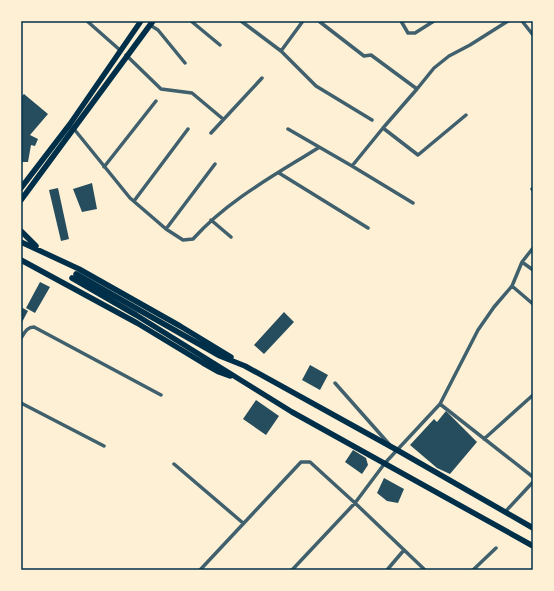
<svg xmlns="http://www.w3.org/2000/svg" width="554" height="591" font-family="'Varela Round',sans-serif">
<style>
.building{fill:#264d5e}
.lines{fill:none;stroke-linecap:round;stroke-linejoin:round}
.minor{stroke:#3f606c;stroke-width:3.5}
.primary{stroke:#003049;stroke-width:5.5}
.trunk{stroke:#003049;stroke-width:5.5}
.neatline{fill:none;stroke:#003049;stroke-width:1.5}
</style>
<rect width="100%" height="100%" fill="#fdf0d5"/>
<!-- building -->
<path class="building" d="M 24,94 L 48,114 L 30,135 L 38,139 L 35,146 L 31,145 L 28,162 L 21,162 L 21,97 Z
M 92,183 L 97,209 L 82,212 L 73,189 Z
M 58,188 L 69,239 L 61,241 L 49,190 Z
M 40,282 L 50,287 L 35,313 L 26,308 Z
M 21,307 L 28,311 L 21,324 Z
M 284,312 L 294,322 L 264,354 L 254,345 Z
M 310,365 L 328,375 L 320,390 L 302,380 Z
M 256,400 L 279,416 L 266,435 L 243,419 Z
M 446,411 L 477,442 L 450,474 L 437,468 L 410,445 L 434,419 L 437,422 Z
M 353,450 L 366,458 L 368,465 L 362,474 L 345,462 Z
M 384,478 L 404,489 L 398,503 L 387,501 L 377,493 Z"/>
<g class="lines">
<!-- minor -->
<path class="minor" d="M 87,21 L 121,51
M 191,21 L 220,45
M 241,21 L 281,51 L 316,86 L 372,120
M 401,21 L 408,33 L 415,33 L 434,21
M 522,21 L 533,35
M 320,22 L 364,56 L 371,55 L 417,89
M 150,25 L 158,30 L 185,63
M 281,51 L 303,21
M 126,55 L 161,89 L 192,93 L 223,119
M 383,128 L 418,155 L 466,115
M 74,129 L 130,198 L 166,229 L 183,240 L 193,239 C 228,200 275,175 318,148
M 288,129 L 352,166 L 383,128 L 417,89 L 434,68 L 449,56 L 470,45 L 508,21
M 211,133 L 262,78
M 352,166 L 413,203
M 104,167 L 156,101
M 279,173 L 368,228
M 532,189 L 533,190
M 134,201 L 188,129
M 211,220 L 231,237
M 166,229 L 215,164
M 522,262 L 533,270
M 512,286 L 533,304
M 21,338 C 25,332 27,327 34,327 L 161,395
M 335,383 L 389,444
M 21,403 L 104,446
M 440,404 L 533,477
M 484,439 L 533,395
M 174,464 L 243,523
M 505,512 L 533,482
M 200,570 L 301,462 L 310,462 L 355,503 L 425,570
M 292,570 L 355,503 L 385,463 L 440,404 L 478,330 L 494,307 L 512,286 L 522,262 L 533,248
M 387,570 L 404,550
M 473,570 L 496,548"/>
<!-- primary -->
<path class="primary" d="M 21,188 L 70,124 L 141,21
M 21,200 L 153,21"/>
<!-- trunk -->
<path class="trunk" d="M 21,231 L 36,246
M 21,242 L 79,269 L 180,326 L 231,357
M 21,260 L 137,323 L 203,363 L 219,372 L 230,376
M 76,274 L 220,356 L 245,366 L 397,450 L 533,528
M 72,278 L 136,315 L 292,412 L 533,546"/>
</g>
<!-- border -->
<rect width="554" height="591" fill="none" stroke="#fdf0d5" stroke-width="44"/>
<rect x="22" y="22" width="510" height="547" class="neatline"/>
</svg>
